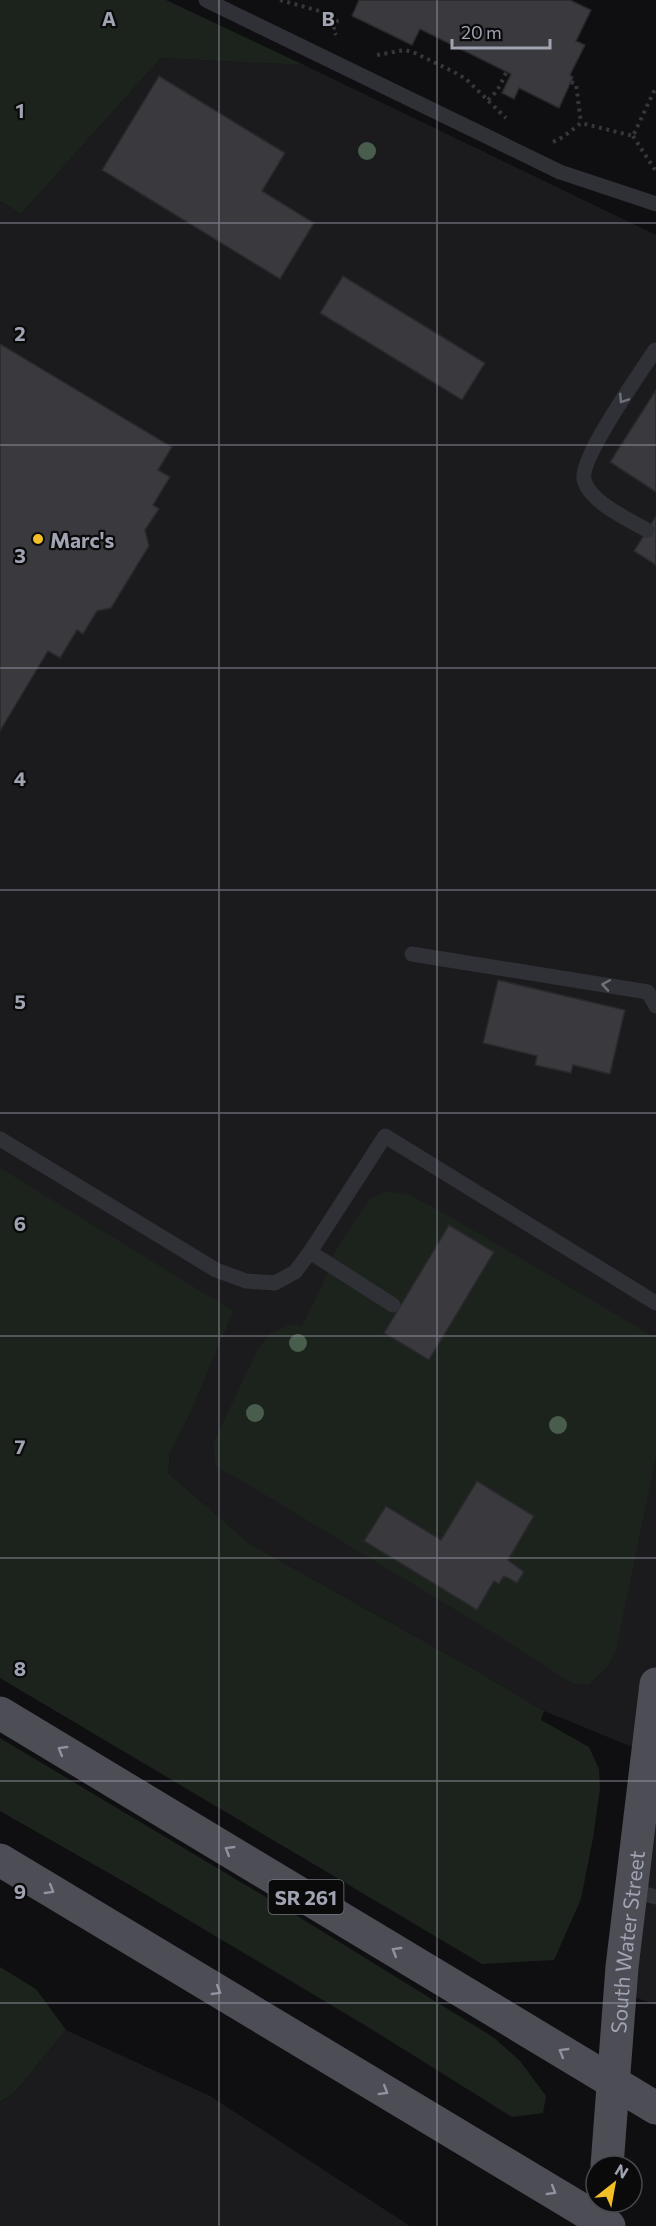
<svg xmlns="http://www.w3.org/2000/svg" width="656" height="2226" font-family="Commissioner,sans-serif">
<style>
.built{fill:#1b1b1e}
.green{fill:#1c231d}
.building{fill:#39393e;stroke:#29292d;stroke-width:1.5}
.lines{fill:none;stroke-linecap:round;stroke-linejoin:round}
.path{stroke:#36373c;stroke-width:4;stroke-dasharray:3 4.5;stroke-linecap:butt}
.lane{stroke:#303136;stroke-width:15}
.primary{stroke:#4c4d55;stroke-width:33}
.tree{fill:#485d4c}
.oneway{stroke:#6e707a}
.oneway2{stroke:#8f939f}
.grid{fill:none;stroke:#a0a4b2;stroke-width:1.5;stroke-opacity:0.55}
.poi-dot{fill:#f2bf26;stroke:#0a0a0b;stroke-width:2}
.labels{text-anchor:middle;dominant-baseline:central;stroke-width:4.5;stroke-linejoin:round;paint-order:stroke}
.shield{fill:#0a0a0b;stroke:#737680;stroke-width:1.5}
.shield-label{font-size:20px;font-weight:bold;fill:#a0a4b2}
.poi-label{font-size:21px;font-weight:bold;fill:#a0a4b2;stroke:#0a0a0b;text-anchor:start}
.street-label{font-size:21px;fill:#a0a4b2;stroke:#0a0a0b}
.grid-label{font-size:20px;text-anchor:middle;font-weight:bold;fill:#a0a4b2;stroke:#0a0a0b;stroke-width:4.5;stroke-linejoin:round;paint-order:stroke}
</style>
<rect width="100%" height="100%" fill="#0f0f11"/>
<!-- built -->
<path class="built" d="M 161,58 L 304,65 L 656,235 L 656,2005 L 620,1992 L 647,1753 L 544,1711 L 477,1671 L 250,1544 L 168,1473 L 170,1453 L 189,1416 L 232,1311 L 0,1169 L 0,201 L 21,214 Z
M 66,2030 L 210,2096 L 410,2226 L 0,2226 L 0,2102 L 15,2092 Z"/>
<!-- green -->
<path class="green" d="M 0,0 L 166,0 L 304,65 L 161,58 L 21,214 L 0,201 Z
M 0,1168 L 233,1311 L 189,1416 L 170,1453 L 168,1473 L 250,1544 L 477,1671 L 544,1711 L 541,1720 L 589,1747 L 599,1769 L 600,1788 L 593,1838 L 581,1899 L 554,1960 L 482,1964 L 0,1678 Z
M 387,1191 L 409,1195 L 442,1212 L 656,1338 L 656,1456 L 615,1654 L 607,1667 L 589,1684 L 573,1684 L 502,1638 L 234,1476 L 216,1467 L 213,1444 L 258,1349 L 271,1333 L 290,1325 L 302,1326 L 323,1284 L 332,1257 L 347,1233 L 370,1199 Z
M 0,1738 L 299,1917 L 493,2037 L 520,2061 L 546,2096 L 543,2113 L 512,2117 L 368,2027 L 128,1884 L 0,1811 Z
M 0,1967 L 36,1989 L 66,2030 L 15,2092 L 0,2102 Z"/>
<!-- building -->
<path class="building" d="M 359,0 L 570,0 L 591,10 L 576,41 L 585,45 L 570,75 L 573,77 L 559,108 L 519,88 L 514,99 L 502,93 L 511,74 L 420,29 L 412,45 L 352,16 Z
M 159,76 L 285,153 L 262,191 L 314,223 L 280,279 L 102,170 Z
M 343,276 L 485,363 L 462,400 L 320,313 Z
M 0,344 L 172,447 L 158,470 L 170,477 L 153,505 L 159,509 L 145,530 L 149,546 L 111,608 L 97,611 L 83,634 L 77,630 L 60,658 L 48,651 L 0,731 Z
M 656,390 L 656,492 L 610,462 Z
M 656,516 L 656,565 L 634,551 Z
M 498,980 L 625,1010 L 610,1074 L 573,1065 L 571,1073 L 535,1065 L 537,1056 L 483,1043 Z
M 449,1225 L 494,1252 L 429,1360 L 384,1333 Z
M 477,1481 L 534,1516 L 508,1560 L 524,1572 L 517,1583 L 504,1576 L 499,1584 L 494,1581 L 477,1610 L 364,1541 L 386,1506 L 441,1540 Z"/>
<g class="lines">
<!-- path -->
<path class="path" d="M 280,0 L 323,12 L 337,21 L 333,30 L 336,35
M 377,55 L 405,50 L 415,53 L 454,72 L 466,79 L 506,118
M 571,82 L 576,84 L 581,123
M 488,100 L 497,91 L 507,71
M 633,136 L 655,170
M 553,142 L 563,137 L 581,123 L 633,136 L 656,87"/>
<!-- lane -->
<path class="lane" d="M 206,0 L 560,172 L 656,204
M 647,530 C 629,520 588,501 584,479 C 580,457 641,372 655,350
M 412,954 L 648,992 L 656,1006
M 0,1139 L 216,1270 L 246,1281 L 275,1283 L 295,1272 L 310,1252 L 385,1136 L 656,1303
M 310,1252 L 393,1305
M 631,1890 L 656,1897"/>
<!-- primary -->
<g class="primary">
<path d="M 0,1713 L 656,2108"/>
<path d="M 0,1860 L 609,2226"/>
<path id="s1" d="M 607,2166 L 622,1967 L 656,1684"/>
</g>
</g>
<!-- trees -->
<g class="tree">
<circle cx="367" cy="151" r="9"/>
<circle cx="298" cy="1343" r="9"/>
<circle cx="255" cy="1413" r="9"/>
<circle cx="558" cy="1425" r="9"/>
</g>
<!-- one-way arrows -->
<defs><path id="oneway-chevron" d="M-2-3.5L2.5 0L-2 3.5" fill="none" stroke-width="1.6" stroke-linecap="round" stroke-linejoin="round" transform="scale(1.5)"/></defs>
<g class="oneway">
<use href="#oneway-chevron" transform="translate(623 399) rotate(123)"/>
<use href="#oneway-chevron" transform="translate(606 985) rotate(-171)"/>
</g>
<g class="oneway2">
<use href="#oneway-chevron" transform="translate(62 1750) rotate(-149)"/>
<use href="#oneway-chevron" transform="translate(229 1850) rotate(-149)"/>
<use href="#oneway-chevron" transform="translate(50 1890) rotate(31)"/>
<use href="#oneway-chevron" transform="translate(396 1951) rotate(-149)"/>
<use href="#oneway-chevron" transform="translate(217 1991) rotate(31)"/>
<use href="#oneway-chevron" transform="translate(563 2052) rotate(-149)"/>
<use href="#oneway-chevron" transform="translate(384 2091) rotate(31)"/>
<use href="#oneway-chevron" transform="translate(552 2191) rotate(31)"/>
</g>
<!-- grid -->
<path class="grid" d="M 219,0 L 219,2226M 437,0 L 437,2226M 0,223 L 656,223M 0,445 L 656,445M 0,668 L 656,668M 0,890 L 656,890M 0,1113 L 656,1113M 0,1336 L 656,1336M 0,1558 L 656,1558M 0,1781 L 656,1781M 0,2003 L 656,2003"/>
<!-- markers -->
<circle class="poi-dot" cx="38" cy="539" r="6"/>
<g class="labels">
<!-- shield labels -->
<rect class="shield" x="268.5" y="1880" width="75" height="34" rx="4.5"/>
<g class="shield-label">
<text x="306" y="1897">SR 261</text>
</g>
<!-- poi labels -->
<g class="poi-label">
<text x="50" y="539">Marc's</text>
</g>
<!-- street labels -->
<g class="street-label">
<text stroke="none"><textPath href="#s1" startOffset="225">South Water Street</textPath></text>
</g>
</g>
<g class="grid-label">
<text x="109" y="26">A</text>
<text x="328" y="26">B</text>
<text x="20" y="118">1</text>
<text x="20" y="341">2</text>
<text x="20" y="563">3</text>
<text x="20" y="786">4</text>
<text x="20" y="1009">5</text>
<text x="20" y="1231">6</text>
<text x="20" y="1454">7</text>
<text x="20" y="1676">8</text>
<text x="20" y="1899">9</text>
</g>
<!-- north arrow -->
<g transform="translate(614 2184) rotate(31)"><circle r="28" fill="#0a0a0b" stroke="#46484e" stroke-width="1.5"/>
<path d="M0-4.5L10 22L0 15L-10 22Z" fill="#f2bf26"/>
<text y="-9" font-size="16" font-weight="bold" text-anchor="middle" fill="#a0a4b2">N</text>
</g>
<!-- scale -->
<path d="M452 39v9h98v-9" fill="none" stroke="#a0a4b2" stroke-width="3"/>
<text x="461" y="39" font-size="18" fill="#a0a4b2" stroke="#0a0a0b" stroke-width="4.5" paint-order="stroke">20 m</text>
</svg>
